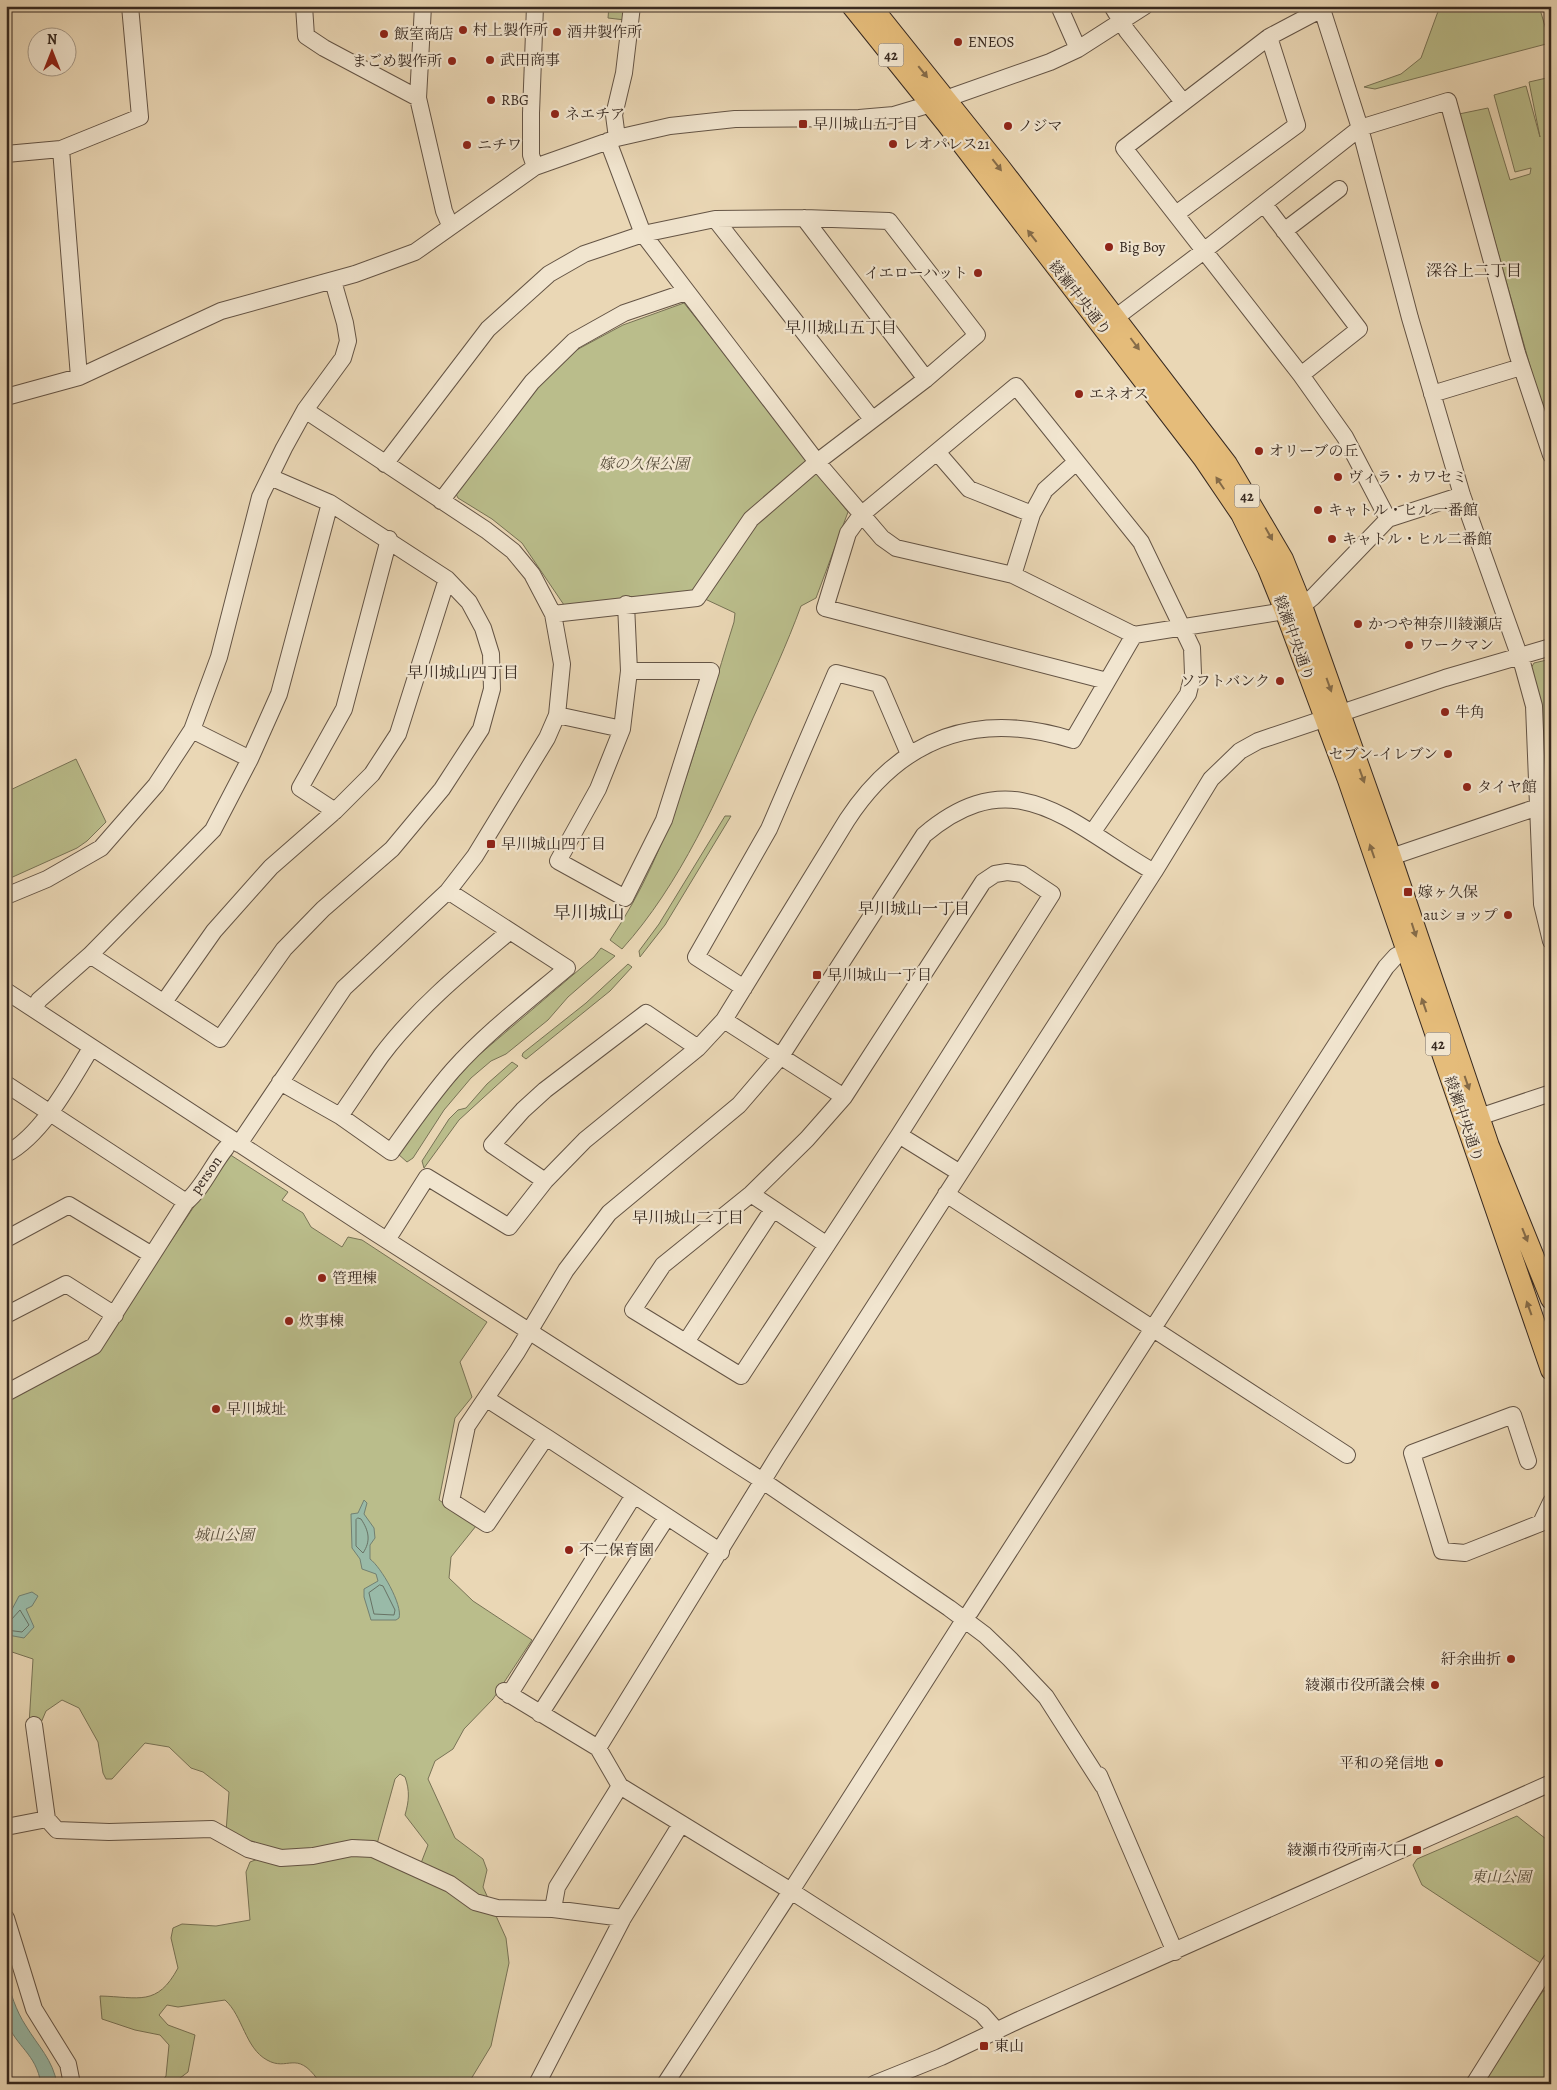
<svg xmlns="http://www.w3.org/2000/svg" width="1557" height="2090" font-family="Alegreya,'Noto Serif JP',serif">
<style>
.green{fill:#babd8b;stroke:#787356;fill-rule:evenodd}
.water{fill:#99baa8;stroke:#728072}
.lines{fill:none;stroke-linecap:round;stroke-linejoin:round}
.shore{stroke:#687264;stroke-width:1}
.minor-casing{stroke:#645445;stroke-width:18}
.major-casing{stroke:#372920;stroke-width:22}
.minor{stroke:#f1e5cf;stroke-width:16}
.major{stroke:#e5bc7a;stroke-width:20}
.oneway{fill:#856b48}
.poi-dot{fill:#8f2418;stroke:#f1e5cf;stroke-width:2}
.labels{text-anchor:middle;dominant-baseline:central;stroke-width:4.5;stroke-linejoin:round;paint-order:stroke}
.shield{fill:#f1e5cf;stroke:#6f6154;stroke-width:1}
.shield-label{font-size:14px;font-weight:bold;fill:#372920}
.poi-label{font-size:15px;fill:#372920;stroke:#f1e5cf;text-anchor:start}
.street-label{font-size:15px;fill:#372920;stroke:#f1e5cf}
.park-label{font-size:15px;font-style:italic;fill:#584e3b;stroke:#f1e5cf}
.neighbourhood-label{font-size:16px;fill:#372920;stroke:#f1e5cf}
.quarter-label{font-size:18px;fill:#372920;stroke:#f1e5cf}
</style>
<rect width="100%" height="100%" fill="#ead7b5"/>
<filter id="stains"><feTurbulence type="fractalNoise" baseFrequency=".004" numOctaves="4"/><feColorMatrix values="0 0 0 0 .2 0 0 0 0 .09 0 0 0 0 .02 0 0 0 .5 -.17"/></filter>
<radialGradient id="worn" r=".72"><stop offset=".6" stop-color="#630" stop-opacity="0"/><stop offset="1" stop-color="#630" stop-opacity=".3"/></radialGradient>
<!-- green -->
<path class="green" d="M 609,6 L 626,6 L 625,20 L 608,18 Z
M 1440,6 L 1539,6 L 1550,43 L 1375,89 L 1364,87 L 1401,74 L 1421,58 Z
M 1551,77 L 1551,415 L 1543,412 L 1459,114 L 1488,108 L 1510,180 L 1530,174 L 1531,168 L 1515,172 L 1494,95 L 1526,86 L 1540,137 L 1529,82 Z
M 684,303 L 806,457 L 806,464 L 819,476 L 848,512 L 816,598 L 801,606 C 787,644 770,681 753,718 C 719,796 680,885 622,949 L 610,940 C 674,846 700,729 734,622 L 735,613 L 705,599 L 564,605 L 522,543 L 492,519 L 458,498 L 455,492 L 544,377 L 569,354 L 623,325 Z
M 1551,659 L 1551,924 L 1531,668 L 1534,663 Z
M 76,759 L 106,822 L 87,841 L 77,848 L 6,880 L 6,792 Z
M 725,816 L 731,816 L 665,925 L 640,957 L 639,951 L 659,924 Z
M 601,948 L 615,956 L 568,997 L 548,1020 L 506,1054 L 491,1061 L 471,1078 L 444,1110 L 413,1158 L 407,1162 L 398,1154 L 443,1094 L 473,1060 L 594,957 Z
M 628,964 L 632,967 L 610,991 L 526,1059 L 522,1056 L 523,1053 L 586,1003 Z
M 512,1062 L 518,1066 L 459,1120 L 424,1168 L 422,1161 L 449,1119 L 458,1110 L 466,1108 L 487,1084 Z
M 229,1154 L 288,1192 L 282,1200 L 303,1213 L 311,1227 L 342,1247 L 348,1237 L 362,1240 L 487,1322 L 460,1362 L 472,1397 L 455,1418 L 439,1500 L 476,1526 L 451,1557 L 449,1578 L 473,1601 L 532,1640 L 493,1699 L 464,1729 L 453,1749 L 435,1761 L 428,1779 L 455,1838 L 483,1859 L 487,1870 L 483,1887 L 506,1938 L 509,1963 L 491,2046 L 468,2084 L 316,2084 L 318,2080 C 296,2049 288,2072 267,2060 C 245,2048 243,2016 225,2000 L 178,2007 L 167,2005 L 159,2015 L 168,2025 L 195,2035 L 188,2072 L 172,2084 L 160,2084 L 166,2076 L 169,2045 L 160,2035 L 135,2030 L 102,2019 L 100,1996 C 139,1997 157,2007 178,1968 L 171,1938 L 173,1928 L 182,1924 L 216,1926 L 250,1920 L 246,1872 L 250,1862 L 274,1853 L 226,1832 L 229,1792 L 203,1772 L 191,1768 L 169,1747 L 145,1743 L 112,1779 L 106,1779 L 103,1773 L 98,1742 L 79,1708 L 62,1700 L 46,1711 L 40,1725 L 29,1725 L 33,1659 L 6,1650 L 6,1400 L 100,1349 L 165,1246 L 167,1247 ZM 400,1774 L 405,1777 C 410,1791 409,1801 405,1815 L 428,1845 L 416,1876 L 377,1844 L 395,1779 Z
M 1517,1816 L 1551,1843 L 1551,1948 L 1542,1964 L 1422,1885 L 1413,1865 L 1417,1859 Z
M 1551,1990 L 1551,2084 L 1494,2084 L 1484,2078 L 1543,1991 Z"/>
<!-- water -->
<path class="water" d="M 364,1500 L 367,1503 L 364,1514 L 374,1528 L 375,1538 L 370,1545 L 370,1559 C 381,1567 403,1605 399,1618 L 396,1620 L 371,1620 L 364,1597 L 364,1589 L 378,1581 L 376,1574 L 362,1569 L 360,1559 L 352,1548 L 351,1514 L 358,1513 Z
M 32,1592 L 38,1596 L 32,1606 L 26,1609 L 34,1627 L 24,1638 L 8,1635 L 8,1617 L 19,1596 Z
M 6,1975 C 10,1992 16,2011 26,2026 C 38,2046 53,2060 57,2084 L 41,2084 C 36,2053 16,2047 7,2022 C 3,2009 6,1989 6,1975 Z"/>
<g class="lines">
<!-- shore -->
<path class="shore" d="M 358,1518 L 361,1519 C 369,1531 371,1541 363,1553 L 356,1546 L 356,1520 Z
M 380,1585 L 383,1586 L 395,1610 L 394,1615 L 374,1614 L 369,1593 Z
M 6,1621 L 11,1620 L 20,1610 L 29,1625 L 22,1632 L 6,1630"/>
<!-- minor casing -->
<g class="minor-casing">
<path id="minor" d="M 304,6 L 306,36 L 324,48 L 418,98
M 423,6 L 418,98 L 444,211 L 450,225
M 1059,6 L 1078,49
M 1112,6 L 1127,31 L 1183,102
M 1321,6 L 1360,128 L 1410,318 L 1462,495 L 1523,666 L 1534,706 L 1542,904 L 1551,941
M 1322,9 L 1269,37 L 1124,148 L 1301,375 L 1345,437 L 1388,519
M 617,138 L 614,115 L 624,73 L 632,6
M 608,141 L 643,234 L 817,462 L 882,538 L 896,548 L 1013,575 L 1134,635 L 1285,611
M 61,149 L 79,377
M 6,154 L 61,149 L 140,117 L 130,6
M 535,167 L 531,155 L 531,113 L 535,6
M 1264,204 L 1359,329 L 1301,375
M 1176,214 L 1297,125 L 1269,37
M 804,218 L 926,379
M 715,219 L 872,419
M 1284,231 L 1339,189
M 1115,318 L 1205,250 L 1360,128 L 1448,101 L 1517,353 L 1551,455
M 1432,394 L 1521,367
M 6,397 L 79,377 L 221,311 L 355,274 L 415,252 L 535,167 L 617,138 L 670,126 L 735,119 L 859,118 L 894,115 L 931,104 L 1050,62 L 1078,49 L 1145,6
M 937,452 L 969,489 L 1032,514
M 385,464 L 488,329 L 549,274 L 584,254 L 643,234 L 715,219 L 804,218 L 889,221 L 977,335 L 926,379 L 817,462 L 751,519 L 697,598 L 553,614
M 441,501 L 532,382 L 574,341 L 624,313 L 686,292
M 1013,575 L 1032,514 L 1045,490 L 1076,462
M 1302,606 L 1313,597 L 1388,519 L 1462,495
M 557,715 L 622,729 L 629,671 L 626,604
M 622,729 L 598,789 L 558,861 L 625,898 L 664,820 L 711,671 L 629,671
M 192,730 L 250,759 L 279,694 L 330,503 L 270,477
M 335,811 L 300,788 L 344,709 L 389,539
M 1092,833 L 1188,694 L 1193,674 L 1192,648 L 1141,542 L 1016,386 L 861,515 L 848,533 L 825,608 L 1107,681
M 1391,857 L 1538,807
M 1007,872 L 1022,874 L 1052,894 L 899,1135 L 741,1376 L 633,1310 L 663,1265 L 751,1194 L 807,1139 L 844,1097 L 983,882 L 995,874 Z
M 6,896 L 47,879 L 101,848 L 156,785 L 192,730 L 219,657 L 260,497 L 284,448 L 305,410 L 343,358 L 348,341 L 345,323 L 333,281
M 90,955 L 213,830 L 250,759
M 744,988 L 696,957 L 769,829 L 836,673 L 879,684 L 909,754
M 6,991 L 374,1232 L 763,1481 L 949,1608 L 985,1635 L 1010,1659 L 1046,1697 L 1103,1786
M 164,1002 L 214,931 L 271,867 L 335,811 L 372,774 L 398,734 L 447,579
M 34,1009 L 39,1000 L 90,955 L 220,1039 L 284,949 L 323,909 L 392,849 L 442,789 L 481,729 L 492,689 L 491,654 L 483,628 L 469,602 L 447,579 L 330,503
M 724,1020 L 844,1097
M 280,1082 L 340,1116 L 391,1152 C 411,1124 431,1095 453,1070 C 487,1032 528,1001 567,968 L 448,891
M 6,1084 L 186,1202 L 94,1346 L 6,1393
M 1488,1114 L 1551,1093
M 340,1116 C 354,1096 367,1076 381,1056 C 416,1009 465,969 509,932
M 899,1135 L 960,1173
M 239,1144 L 344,988 L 448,891 L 475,856 L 547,738 L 557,715 L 562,664 L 553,614 L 532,574 L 513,551 L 486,530 L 305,410
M 6,1154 C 42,1135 70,1083 91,1048
M 545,1181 L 492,1145 L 523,1110 L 545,1090 L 646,1013 L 698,1048
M 751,1194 L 827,1245
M 946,1194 L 1347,1455
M 186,1202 C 203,1188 212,1165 226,1148
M 6,1239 L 69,1205 L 152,1255
M 387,1240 L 427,1177 L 509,1227 L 545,1181 L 585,1140 L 698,1048 L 724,1020 L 847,820 C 902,736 979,710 1073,740 L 1134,635
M 6,1315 L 66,1284 L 115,1315
M 686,1342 L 773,1209
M 487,1399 L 546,1437
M 1528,1461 L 1513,1415 L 1412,1453 L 1442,1551 L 1465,1553 L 1541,1523 L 1551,1502
M 721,1552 L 546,1437 L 487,1524 L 451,1501 L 467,1426 L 517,1352 L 566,1270 L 609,1213 L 739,1105 L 781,1056 L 924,835 C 1016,757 1071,825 1154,872
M 970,1612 L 1386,967 L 1396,956 L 1405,951
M 964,1620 L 791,1891 L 982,2014 L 997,2031
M 504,1691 L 598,1748 L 620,1786 L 791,1891 L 665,2084
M 509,1695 L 634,1495
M 540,1714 L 667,1517
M 34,1725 L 47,1819
M 598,1748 L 778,1456 L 1154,872 L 1211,779 L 1240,751 L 1258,741 L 1445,678 L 1551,647
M 1099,1775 L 1175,1952
M 6,1827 L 47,1819 L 57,1830 L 109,1832 L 212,1829 L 248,1849 L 281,1858 L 313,1856 L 352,1848 L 373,1849 L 450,1884 L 475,1902 L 497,1908 L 553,1909 L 623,1918
M 553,1909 L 557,1887 L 620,1786
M 6,1918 L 34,2009 L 68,2064 L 72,2084
M 537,2084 L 623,1918 L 681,1824
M 874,2084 L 941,2057 L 1019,2020 L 1551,1783
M 1474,2084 L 1551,1961"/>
</g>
<!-- major casing -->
<g class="major-casing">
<path id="major" d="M 852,6 L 946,123 L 1203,458 L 1241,514 L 1268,569 L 1285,611 L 1348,780 L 1551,1370
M 871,6 L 999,166 L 1227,464 L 1283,559 L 1302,606 L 1391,857 L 1489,1146 L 1551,1299"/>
</g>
<!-- minor -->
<use href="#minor" class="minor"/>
<!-- major -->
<use href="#major" class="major"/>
</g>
<!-- one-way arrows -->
<defs><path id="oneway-solid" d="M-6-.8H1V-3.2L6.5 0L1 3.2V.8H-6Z" transform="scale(1.25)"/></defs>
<g class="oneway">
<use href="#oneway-solid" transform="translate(923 72) rotate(51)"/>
<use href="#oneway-solid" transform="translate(997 165) rotate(52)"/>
<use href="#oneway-solid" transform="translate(1032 236) rotate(-128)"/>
<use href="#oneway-solid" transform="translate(1135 344) rotate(53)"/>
<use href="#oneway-solid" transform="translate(1220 483) rotate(-124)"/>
<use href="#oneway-solid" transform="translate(1269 534) rotate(61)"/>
<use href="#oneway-solid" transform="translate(1329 685) rotate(70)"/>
<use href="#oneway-solid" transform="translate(1362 776) rotate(70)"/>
<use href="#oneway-solid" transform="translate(1372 851) rotate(-109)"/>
<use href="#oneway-solid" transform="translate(1414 930) rotate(72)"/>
<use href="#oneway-solid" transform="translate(1424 1005) rotate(-109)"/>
<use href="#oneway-solid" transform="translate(1467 1083) rotate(71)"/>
<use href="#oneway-solid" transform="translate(1525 1235) rotate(68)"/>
<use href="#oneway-solid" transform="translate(1529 1308) rotate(-110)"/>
</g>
<!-- markers -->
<g class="poi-dot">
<circle cx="463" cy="30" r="5"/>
<circle cx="557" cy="32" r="5"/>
<circle cx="384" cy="34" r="5"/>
<circle cx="958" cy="42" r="5"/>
<circle cx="490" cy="60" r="5"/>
<circle cx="452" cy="61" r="5"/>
<circle cx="491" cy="100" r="5"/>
<circle cx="555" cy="114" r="5"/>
<rect x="798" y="119" width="10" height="10" rx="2.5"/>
<circle cx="1008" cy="126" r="5"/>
<circle cx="893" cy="144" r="5"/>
<circle cx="467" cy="145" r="5"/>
<circle cx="1109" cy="247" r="5"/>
<circle cx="978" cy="273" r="5"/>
<circle cx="1079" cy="394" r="5"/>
<circle cx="1259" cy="451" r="5"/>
<circle cx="1338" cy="477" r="5"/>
<circle cx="1318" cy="510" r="5"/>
<circle cx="1332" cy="539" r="5"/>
<circle cx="1358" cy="624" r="5"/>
<circle cx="1409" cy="645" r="5"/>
<circle cx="1280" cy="681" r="5"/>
<circle cx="1445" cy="712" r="5"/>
<circle cx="1448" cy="754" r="5"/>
<circle cx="1467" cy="787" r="5"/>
<rect x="486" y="839" width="10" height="10" rx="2.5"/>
<rect x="1403" y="887" width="10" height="10" rx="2.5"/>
<circle cx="1508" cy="915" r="5"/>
<rect x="812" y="970" width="10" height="10" rx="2.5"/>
<circle cx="322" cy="1278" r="5"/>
<circle cx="289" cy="1321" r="5"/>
<circle cx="216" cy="1409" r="5"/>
<circle cx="569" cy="1550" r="5"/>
<circle cx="1511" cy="1659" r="5"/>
<circle cx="1435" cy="1685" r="5"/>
<circle cx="1439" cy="1763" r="5"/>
<rect x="1412" y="1845" width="10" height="10" rx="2.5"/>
<rect x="979" y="2041" width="10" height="10" rx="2.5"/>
</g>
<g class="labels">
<!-- shield labels -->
<g class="shield">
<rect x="878.5" y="43.5" width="25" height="23" rx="4"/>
<rect x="1234.5" y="484.5" width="25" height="23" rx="4"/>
<rect x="1425.5" y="1032.5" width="25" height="23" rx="4"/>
</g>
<g class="shield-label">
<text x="891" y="55">42</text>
<text x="1247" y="496">42</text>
<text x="1438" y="1044">42</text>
</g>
<!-- poi labels -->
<g class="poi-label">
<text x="473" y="30">村上製作所</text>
<text x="567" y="32">酒井製作所</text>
<text x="394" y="34">飯室商店</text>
<text x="968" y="42">ENEOS</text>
<text x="500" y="60">武田商事</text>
<text x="442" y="61" text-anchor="end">まごめ製作所</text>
<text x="501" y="100">RBG</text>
<text x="565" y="114">ネエチア</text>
<text x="813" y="124">早川城山五丁目</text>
<text x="1018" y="126">ノジマ</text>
<text x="903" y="144">レオパレス21</text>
<text x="477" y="145">ニチワ</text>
<text x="1119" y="247">Big Boy</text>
<text x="968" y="273" text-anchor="end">イエローハット</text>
<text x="1089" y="394">エネオス</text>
<text x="1269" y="451">オリーブの丘</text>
<text x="1348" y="477">ヴィラ・カワセミ</text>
<text x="1328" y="510">キャトル・ヒル一番館</text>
<text x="1342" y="539">キャトル・ヒル二番館</text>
<text x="1368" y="624">かつや神奈川綾瀬店</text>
<text x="1419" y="645">ワークマン</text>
<text x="1270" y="681" text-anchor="end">ソフトバンク</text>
<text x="1455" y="712">牛角</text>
<text x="1438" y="754" text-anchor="end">セブン-イレブン</text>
<text x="1477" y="787">タイヤ館</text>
<text x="501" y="844">早川城山四丁目</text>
<text x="1418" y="892">嫁ヶ久保</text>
<text x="1498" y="915" text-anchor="end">auショップ</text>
<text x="827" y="975">早川城山一丁目</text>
<text x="332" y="1278">管理棟</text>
<text x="299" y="1321">炊事棟</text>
<text x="226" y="1409">早川城址</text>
<text x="579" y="1550">不二保育園</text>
<text x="1501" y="1659" text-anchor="end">紆余曲折</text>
<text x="1425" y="1685" text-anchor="end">綾瀬市役所議会棟</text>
<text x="1429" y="1763" text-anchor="end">平和の発信地</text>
<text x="1407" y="1850" text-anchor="end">綾瀬市役所南入口</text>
<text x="994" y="2046">東山</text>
</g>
<!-- street labels -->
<g class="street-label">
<text transform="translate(1080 298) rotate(52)">綾瀬中央通り</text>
<text transform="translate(1294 638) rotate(70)">綾瀬中央通り</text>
<text transform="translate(1464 1119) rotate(71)">綾瀬中央通り</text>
<text transform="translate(206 1175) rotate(-55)">person</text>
</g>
<!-- park labels -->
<g class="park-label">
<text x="644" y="464">嫁の久保公園</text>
<text x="224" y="1535">城山公園</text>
<text x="1501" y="1877">東山公園</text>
</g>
<!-- neighbourhood labels -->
<g class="neighbourhood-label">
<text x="1474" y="271">深谷上二丁目</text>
<text x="841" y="328">早川城山五丁目</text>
<text x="463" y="673">早川城山四丁目</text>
<text x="914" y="909">早川城山一丁目</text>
<text x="688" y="1218">早川城山二丁目</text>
</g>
<!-- quarter labels -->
<g class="quarter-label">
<text x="589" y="913">早川城山</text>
</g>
</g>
<!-- margin -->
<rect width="1557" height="2090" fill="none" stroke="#ead7b5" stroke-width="25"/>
<rect x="8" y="8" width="1542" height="2075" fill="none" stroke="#372920" stroke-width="2.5"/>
<rect x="12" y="12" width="1532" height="2065" fill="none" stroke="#372920"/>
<!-- north arrow -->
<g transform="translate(52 52)"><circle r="24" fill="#f1e5cf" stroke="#a79a89"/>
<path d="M0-4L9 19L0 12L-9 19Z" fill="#8f2418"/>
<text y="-8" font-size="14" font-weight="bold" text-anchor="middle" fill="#372920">N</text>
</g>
<rect width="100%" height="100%" filter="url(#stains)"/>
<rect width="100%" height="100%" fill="url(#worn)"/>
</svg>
